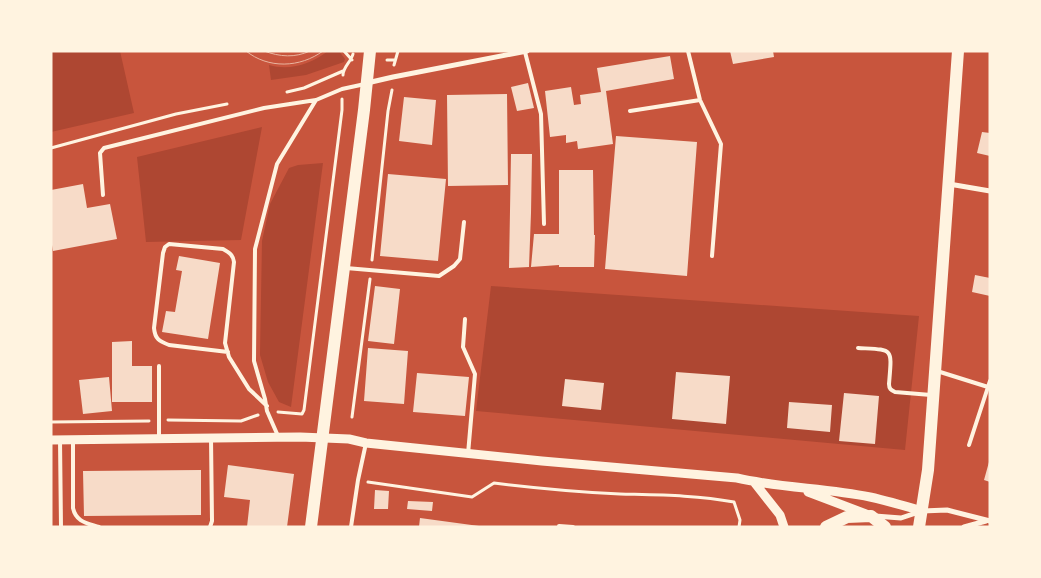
<svg xmlns="http://www.w3.org/2000/svg" width="1041" height="578" font-family="'Work Sans',sans-serif">
<style>
.green{fill:#ae4732}
.building{fill:#f7dbc8}
.lines{fill:none;stroke-linecap:round;stroke-linejoin:round}
.path{stroke:#fff3e0;stroke-width:3}
.service{stroke:#fff3e0;stroke-width:4}
.minor{stroke:#fff3e0;stroke-width:5}
.tertiary{stroke:#fff3e0;stroke-width:9}
.primary{stroke:#fff3e0;stroke-width:12}
.tram{stroke:#e9b49f;stroke-width:1}
</style>
<rect width="100%" height="100%" fill="#c8553d"/>
<!-- green -->
<path class="green" d="M 51,51 L 120,51 L 134,113 L 51,132 Z
M 328,51 L 339,51 L 345,59 L 344,62 L 306,75 L 271,80 L 269,65 C 290,71 311,64 328,51 Z
M 262,127 L 241,240 L 146,242 L 137,157 Z
M 323,163 L 291,407 L 279,402 L 268,382 L 260,355 L 262,241 L 270,204 L 289,168 L 298,165 Z
M 491,286 L 919,316 L 905,450 L 476,411 Z"/>
<!-- building -->
<path class="building" d="M 730,51 L 773,51 L 774,57 L 733,64 Z
M 670,56 L 674,79 L 606,91 L 613,144 L 578,149 L 577,141 L 566,143 L 566,135 L 550,137 L 545,91 L 571,87 L 574,105 L 581,104 L 580,95 L 601,92 L 597,68 Z
M 528,83 L 534,108 L 517,111 L 511,87 Z
M 507,94 L 508,185 L 448,186 L 447,95 Z
M 404,97 L 436,100 L 432,145 L 399,141 Z
M 982,132 L 990,133 L 990,156 L 977,153 Z
M 616,136 L 697,142 L 687,276 L 605,269 Z
M 511,154 L 532,154 L 531,213 L 529,267 L 509,268 Z
M 559,170 L 593,170 L 594,235 L 595,235 L 594,267 L 559,267 L 559,265 L 531,267 L 534,234 L 559,234 Z
M 388,174 L 446,179 L 438,261 L 380,256 Z
M 83,184 L 87,208 L 110,204 L 117,239 L 53,251 L 51,239 L 51,190 Z
M 179,256 L 220,263 L 208,339 L 162,332 L 166,311 L 175,312 L 182,271 L 176,270 Z
M 975,275 L 990,278 L 990,296 L 972,292 Z
M 375,286 L 400,289 L 394,344 L 368,341 Z
M 132,341 L 132,366 L 152,366 L 152,402 L 112,402 L 112,342 Z
M 368,348 L 408,351 L 404,404 L 364,401 Z
M 676,372 L 730,376 L 726,424 L 672,419 Z
M 417,373 L 469,377 L 465,416 L 413,412 Z
M 109,377 L 112,411 L 83,414 L 79,380 Z
M 565,379 L 604,383 L 601,410 L 562,406 Z
M 844,393 L 879,396 L 875,444 L 839,441 Z
M 789,402 L 832,405 L 830,432 L 787,428 Z
M 989,462 L 990,463 L 990,482 L 984,480 Z
M 228,465 L 294,474 L 287,527 L 247,527 L 250,500 L 224,497 Z
M 201,470 L 201,515 L 84,516 L 83,471 Z
M 375,490 L 389,491 L 388,509 L 374,509 Z
M 408,501 L 433,502 L 432,511 L 407,509 Z
M 420,518 L 479,526 L 479,527 L 419,527 Z"/>
<g class="lines">
<!-- path -->
<path class="path" d="M 344,51 L 352,60
M 387,60 L 395,60
M 394,65 L 398,51
M 343,75 C 343,67 351,62 353,54
M 287,92 L 304,88 L 343,71
M 51,148 L 176,114 L 227,104
M 372,260 L 388,111 L 392,90
M 278,412 L 302,414 L 304,410 L 342,110 L 342,99
M 352,417 L 370,279
M 168,420 L 241,421 L 258,415
M 51,422 L 149,421
M 368,482 L 472,497 L 494,483 C 535,488 577,492 620,494 C 658,495 696,495 734,502 L 740,520 L 739,527"/>
<!-- service -->
<path class="service" d="M 688,51 L 700,100 L 721,144 L 712,256
M 525,52 L 541,114 L 544,224
M 630,111 L 700,100
M 103,195 L 100,153 L 104,148 L 264,108 L 316,100
M 346,268 L 439,276 L 454,266 L 460,259 L 464,222
M 465,319 L 463,347 L 475,374 L 468,454
M 858,348 C 894,350 892,347 889,384 C 889,389 891,390 895,392 L 931,395
M 228,352 L 169,345 C 159,341 155,339 154,328 L 163,253 L 165,247 L 169,244 L 223,249 C 230,253 233,255 234,262 L 225,343 L 229,357 L 249,389 L 267,406
M 159,366 L 159,438
M 937,371 L 988,387 L 990,381
M 278,436 L 267,411 L 265,399 L 254,361 L 255,249 L 277,164 L 316,100 L 342,89 L 365,84
M 60,440 L 61,527
M 73,440 L 73,508 C 76,522 87,523 99,527
M 969,445 L 988,387
M 210,527 L 212,521 L 211,438
M 351,527 L 358,480 L 366,443
M 559,527 L 559,526 L 573,527"/>
<!-- minor -->
<path class="minor" d="M 367,83 L 393,77 L 527,51
M 949,184 L 990,191
M 875,516 L 901,518 L 922,511 L 947,510 L 990,521
M 964,527 L 986,521"/>
<!-- tertiary -->
<path class="tertiary" d="M 51,440 L 300,437 L 349,439 L 366,443 L 542,461 L 737,478 C 780,488 826,488 870,497 C 888,501 905,506 922,511
M 754,482 L 780,515 L 784,527
M 808,492 L 866,514"/>
<!-- primary -->
<path class="primary" d="M 311,527 L 364,110 L 370,51
M 826,527 L 847,517 L 871,516 L 885,527
M 919,527 L 928,470 L 958,51"/>
<!-- tram -->
<path class="tram" d="M 246,51 C 268,69 300,68 323,51
M 264,51 C 280,57 295,58 310,51"/>
</g>
<!-- border -->
<rect width="1041" height="578" fill="none" stroke="#fff3e0" stroke-width="105"/>
</svg>
